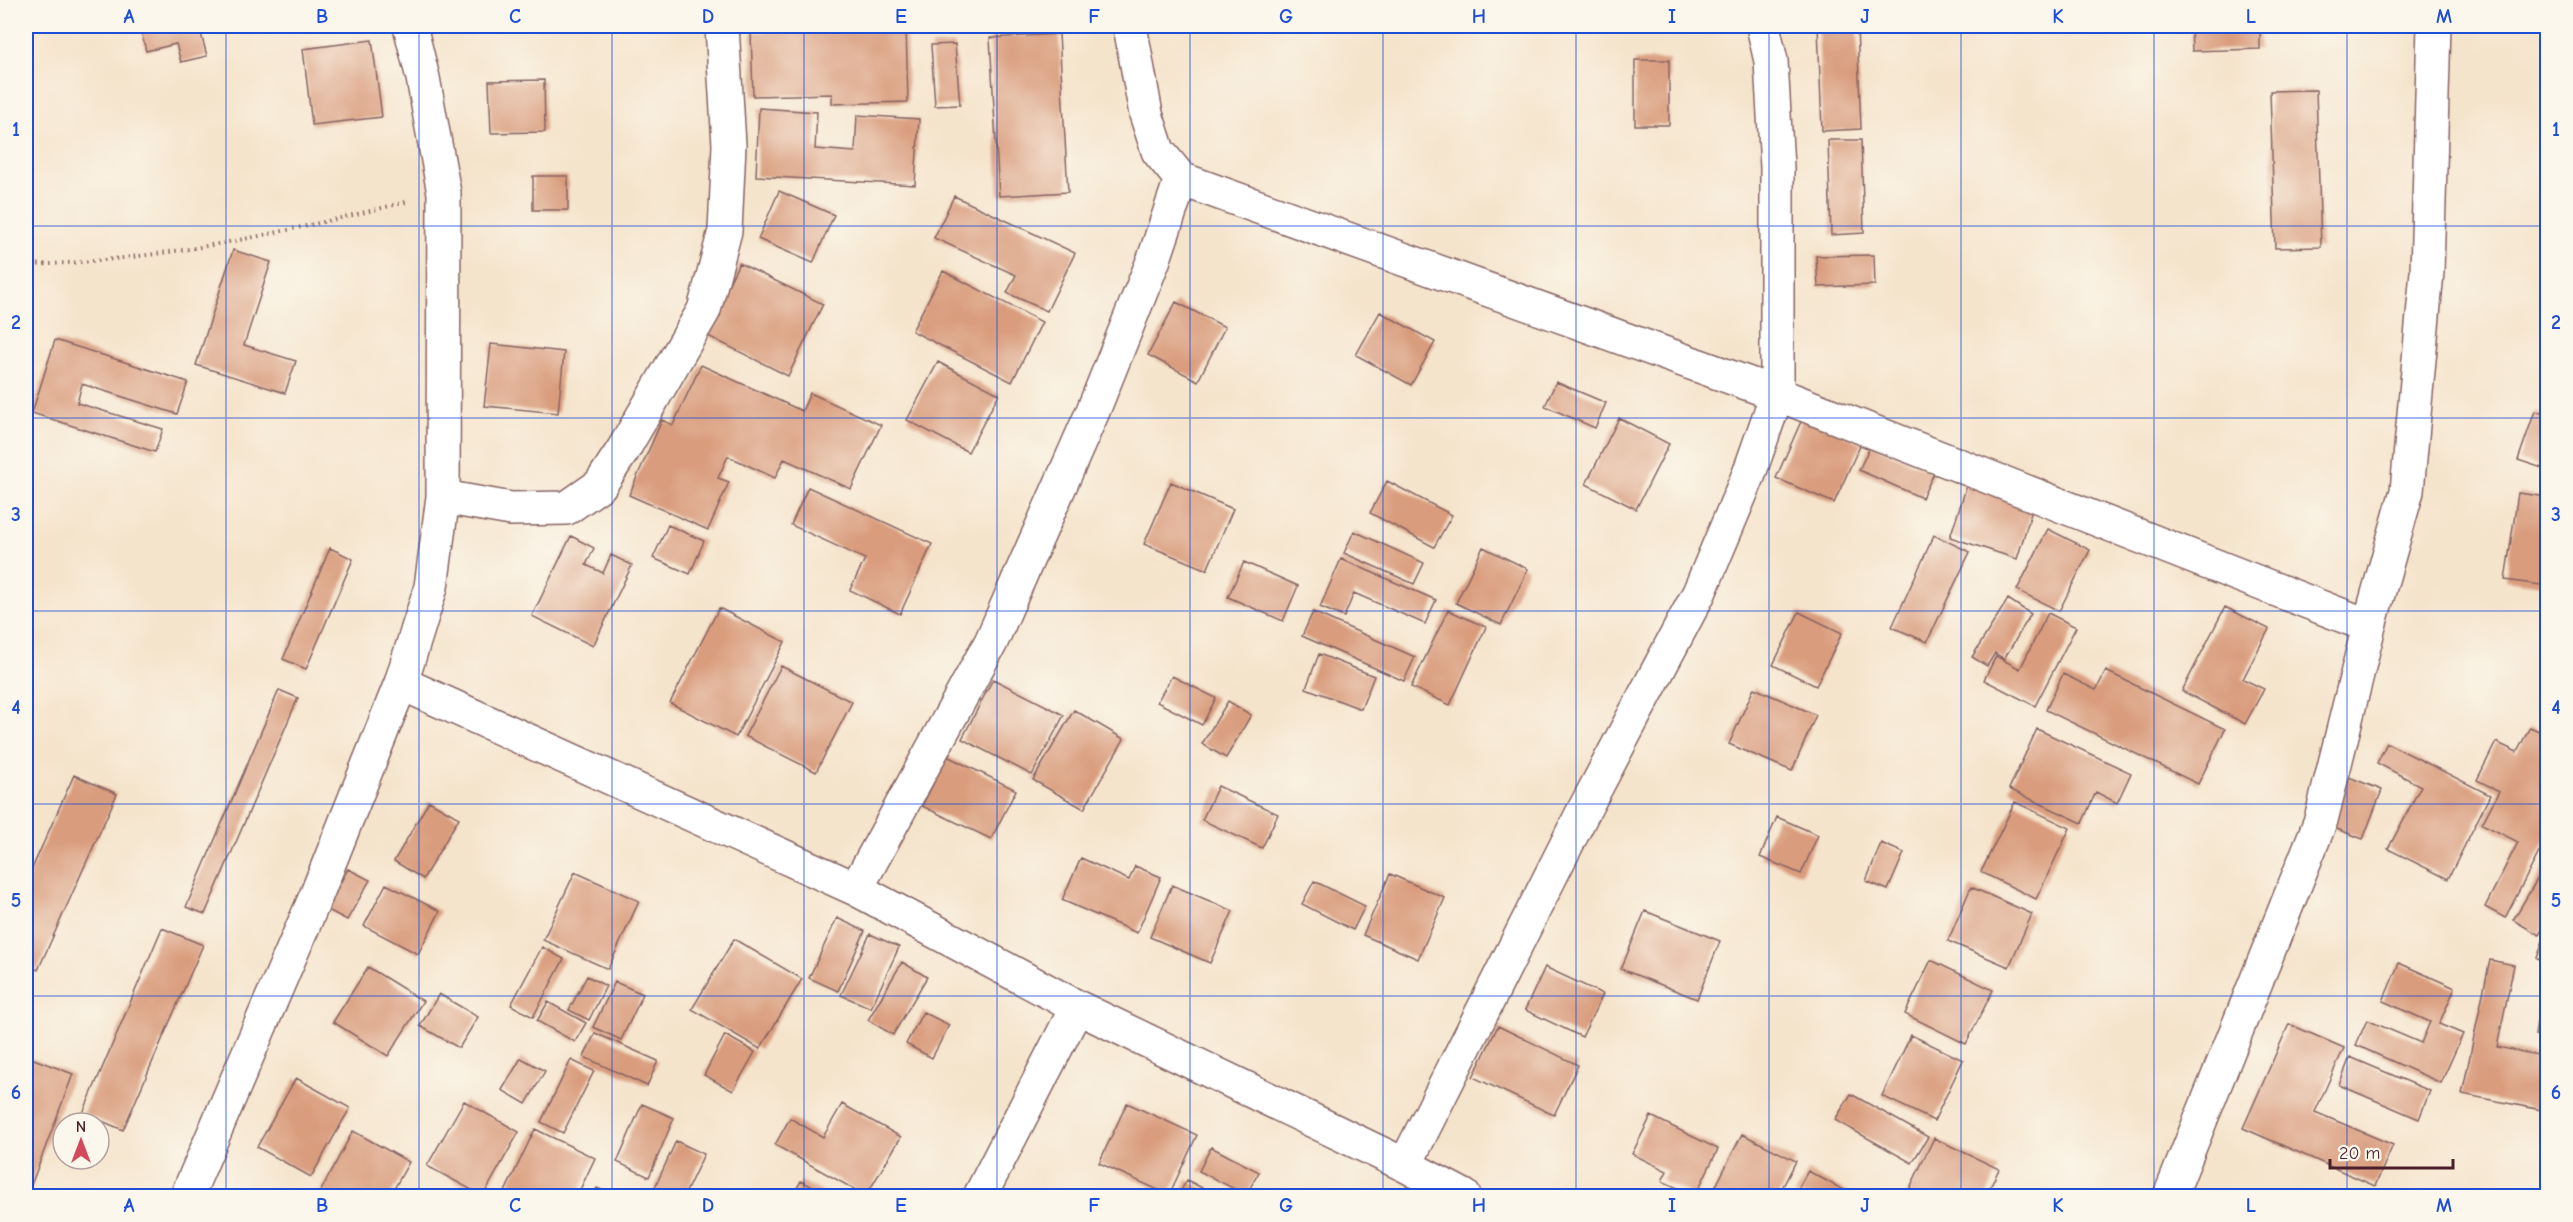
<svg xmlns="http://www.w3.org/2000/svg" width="2573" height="1222" font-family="'Comic Neue',sans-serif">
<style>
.building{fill:#d99c7d}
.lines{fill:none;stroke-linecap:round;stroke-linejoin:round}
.street-casing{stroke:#866463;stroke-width:36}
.path{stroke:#866463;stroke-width:4;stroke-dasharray:1.5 4.5;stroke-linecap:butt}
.street{stroke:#fff;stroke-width:33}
.grid{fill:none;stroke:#1d4ed8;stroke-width:1.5;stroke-opacity:0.55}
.neatline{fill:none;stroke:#1d4ed8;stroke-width:2}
.grid-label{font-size:20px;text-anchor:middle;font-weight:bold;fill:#1d4ed8}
</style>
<rect width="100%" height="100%" fill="#fbf7ec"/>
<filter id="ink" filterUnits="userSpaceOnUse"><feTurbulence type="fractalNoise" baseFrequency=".0167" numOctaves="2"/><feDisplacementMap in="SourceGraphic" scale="12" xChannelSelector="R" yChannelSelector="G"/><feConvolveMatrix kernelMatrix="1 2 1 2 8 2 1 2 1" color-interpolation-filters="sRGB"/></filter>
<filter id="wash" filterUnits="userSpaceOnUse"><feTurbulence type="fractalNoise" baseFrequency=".008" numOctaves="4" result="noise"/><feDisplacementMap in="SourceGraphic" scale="24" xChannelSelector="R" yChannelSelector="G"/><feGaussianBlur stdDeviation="1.35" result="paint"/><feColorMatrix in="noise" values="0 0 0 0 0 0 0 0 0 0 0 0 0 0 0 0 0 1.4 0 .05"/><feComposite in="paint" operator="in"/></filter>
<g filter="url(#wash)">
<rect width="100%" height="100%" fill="#f5e4cc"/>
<g id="blocks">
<!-- building -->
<path class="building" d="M 140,26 L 199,26 L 207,56 L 181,62 L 176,44 L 146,51 Z
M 1818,26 L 1857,26 L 1861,129 L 1822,131 Z
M 2191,26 L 2260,26 L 2260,49 L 2192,51 Z
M 906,28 L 908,102 L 832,104 L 832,94 L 753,96 L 751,32 Z
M 1059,34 L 1068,192 L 999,196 L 990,38 Z
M 372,40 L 382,117 L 312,125 L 303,49 Z
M 955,44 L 960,105 L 935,106 L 931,45 Z
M 1635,60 L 1669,60 L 1669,125 L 1635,125 Z
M 544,80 L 545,132 L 491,133 L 489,81 Z
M 2316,90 L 2321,247 L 2275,248 L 2270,91 Z
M 759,108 L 817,112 L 815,149 L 855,152 L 857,115 L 919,119 L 915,185 L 756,176 Z
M 1828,140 L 1861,140 L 1864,233 L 1831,235 Z
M 533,176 L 568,176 L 568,210 L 533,210 Z
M 779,191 L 834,215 L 813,263 L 758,239 Z
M 954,196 L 1075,253 L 1047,311 L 1007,293 L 1016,275 L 934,238 Z
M 233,250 L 271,262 L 244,345 L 296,361 L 285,393 L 196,365 Z
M 1874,255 L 1875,285 L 1818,287 L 1816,256 Z
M 739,263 L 823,304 L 788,376 L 704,334 Z
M 943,271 L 1042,322 L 1012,382 L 912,331 Z
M 1176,302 L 1225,327 L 1198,381 L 1148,355 Z
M 1380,312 L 1435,342 L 1411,385 L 1356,355 Z
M 55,340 L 188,382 L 177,414 L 82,384 L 77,403 L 163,429 L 155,452 L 32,413 Z
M 491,344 L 564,352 L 558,413 L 484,406 Z
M 938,362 L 999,394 L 968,452 L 907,420 Z
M 701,365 L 802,411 L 810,393 L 881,425 L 851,489 L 784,459 L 775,478 L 728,456 L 718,478 L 729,482 L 708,530 L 629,495 L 662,420 L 673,425 Z
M 1556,382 L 1606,403 L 1595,428 L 1545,406 Z
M 2535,411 L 2548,415 L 2548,470 L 2518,460 Z
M 1803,417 L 1861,443 L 1834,503 L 1776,478 Z
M 1619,418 L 1669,444 L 1636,509 L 1586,484 Z
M 1871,444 L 1934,473 L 1922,498 L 1859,470 Z
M 1970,476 L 2036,497 L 2017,559 L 1950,537 Z
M 1387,481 L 1452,515 L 1434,547 L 1370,513 Z
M 1171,482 L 1233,509 L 1207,570 L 1144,544 Z
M 808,487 L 932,544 L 900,614 L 850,590 L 865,559 L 791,525 Z
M 2518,493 L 2548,497 L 2548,586 L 2505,580 Z
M 668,525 L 704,541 L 690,574 L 653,558 Z
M 2048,529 L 2090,550 L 2059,611 L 2017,590 Z
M 1354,531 L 1424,563 L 1414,584 L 1344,553 Z
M 1934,535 L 1970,552 L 1927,642 L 1892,627 Z
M 571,536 L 594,548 L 586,565 L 603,573 L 611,555 L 632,565 L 593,646 L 532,616 Z
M 1483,547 L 1528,569 L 1501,625 L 1456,603 Z
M 330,548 L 353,559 L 306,669 L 283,659 Z
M 1341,559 L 1436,600 L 1425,624 L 1354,593 L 1344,617 L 1320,607 Z
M 1244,562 L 1298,586 L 1283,621 L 1228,597 Z
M 2008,599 L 2031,614 L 2004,659 L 1995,653 L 1987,666 L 1972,657 Z
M 2225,607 L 2269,629 L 2243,679 L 2264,689 L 2245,724 L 2182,691 Z
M 719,608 L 785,642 L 736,737 L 670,703 Z
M 1448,610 L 1486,627 L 1450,705 L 1411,687 Z
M 1313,612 L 1415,657 L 1404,681 L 1302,636 Z
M 1799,612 L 1842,633 L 1816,686 L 1773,665 Z
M 2048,613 L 2076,627 L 2035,706 L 1984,680 L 1996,656 L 2020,669 Z
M 1319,654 L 1374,676 L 1361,709 L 1306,688 Z
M 781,666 L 852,702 L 816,772 L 745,736 Z
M 2106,671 L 2225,729 L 2198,784 L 2046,710 L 2063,674 L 2096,690 Z
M 1172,676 L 1216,698 L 1202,725 L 1157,702 Z
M 993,679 L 1064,715 L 1032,775 L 962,739 Z
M 1754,688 L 1816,715 L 1792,771 L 1729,744 Z
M 279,690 L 298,698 L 205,914 L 186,907 Z
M 1228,701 L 1251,715 L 1226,758 L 1202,744 Z
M 1074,710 L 1124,739 L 1084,809 L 1033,780 Z
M 2530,727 L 2548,735 L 2548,835 L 2505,918 L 2485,907 L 2518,842 L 2482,824 L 2499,791 L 2477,780 L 2496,742 L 2517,752 Z
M 2037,729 L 2131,773 L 2117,803 L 2096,792 L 2082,823 L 2009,789 Z
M 2387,743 L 2490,795 L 2448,879 L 2388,849 L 2421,786 L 2377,763 Z
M 947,756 L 1016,790 L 991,839 L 922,806 Z
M 2341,774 L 2382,790 L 2363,839 L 2321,823 Z
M 74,775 L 117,794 L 38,970 L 26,964 L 26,882 Z
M 1218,786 L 1278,814 L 1262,848 L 1202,820 Z
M 429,801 L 459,818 L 423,879 L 394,861 Z
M 2015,802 L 2070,828 L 2036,899 L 1981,872 Z
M 1777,817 L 1818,835 L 1801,874 L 1760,857 Z
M 1881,843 L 1904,853 L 1888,890 L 1866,881 Z
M 1081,858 L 1129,880 L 1135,866 L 1161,877 L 1137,933 L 1062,900 Z
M 2548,861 L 2548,920 L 2539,935 L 2513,920 Z
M 348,869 L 370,880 L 347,920 L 326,909 Z
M 575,872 L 639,901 L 608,969 L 543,940 Z
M 1390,874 L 1445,898 L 1418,959 L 1363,935 Z
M 1314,881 L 1365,906 L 1353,930 L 1302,904 Z
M 386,884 L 440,911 L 418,954 L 364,926 Z
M 1172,885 L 1233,911 L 1210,963 L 1150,937 Z
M 1971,887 L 2032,914 L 2009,967 L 1948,941 Z
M 1645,911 L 1720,941 L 1697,999 L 1621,969 Z
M 837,918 L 865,931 L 838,991 L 809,978 Z
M 162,928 L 203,945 L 123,1130 L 83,1113 Z
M 870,934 L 899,947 L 871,1008 L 841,995 Z
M 2545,935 L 2548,936 L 2548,962 L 2537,958 Z
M 734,939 L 802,979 L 760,1049 L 692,1009 Z
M 542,947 L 564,959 L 533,1017 L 511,1005 Z
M 1931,960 L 1993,990 L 1966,1044 L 1905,1014 Z
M 2490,960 L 2514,965 L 2497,1047 L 2548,1057 L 2548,1083 L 2542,1110 L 2462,1094 Z
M 902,962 L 927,977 L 893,1035 L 868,1020 Z
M 2399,963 L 2455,988 L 2439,1024 L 2463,1034 L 2441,1083 L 2356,1045 L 2367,1020 L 2421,1043 L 2430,1022 L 2383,1001 Z
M 368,967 L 423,1001 L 388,1056 L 333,1022 Z
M 1545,967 L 1603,994 L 1582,1037 L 1525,1010 Z
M 587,976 L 606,986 L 589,1020 L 569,1010 Z
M 615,982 L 643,994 L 621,1040 L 593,1027 Z
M 439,994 L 478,1017 L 459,1048 L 420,1026 Z
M 2541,995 L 2548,996 L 2548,1037 L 2535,1035 Z
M 548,1002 L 586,1023 L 575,1042 L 537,1021 Z
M 923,1012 L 949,1025 L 932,1058 L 906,1044 Z
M 2289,1024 L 2344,1048 L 2315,1112 L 2393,1145 L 2375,1186 L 2243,1128 Z
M 1498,1026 L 1578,1065 L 1554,1115 L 1473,1077 Z
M 595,1033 L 658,1061 L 647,1086 L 584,1057 Z
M 725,1035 L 755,1052 L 733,1091 L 704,1075 Z
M 1911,1035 L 1963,1060 L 1934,1121 L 1882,1096 Z
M 26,1056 L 73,1074 L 27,1196 L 26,1196 Z
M 2350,1057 L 2430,1091 L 2419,1119 L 2339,1085 Z
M 521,1058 L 545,1071 L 526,1104 L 502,1090 Z
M 571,1060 L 594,1071 L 563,1133 L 541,1122 Z
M 296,1078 L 350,1108 L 311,1177 L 257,1147 Z
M 1851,1094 L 1928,1137 L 1912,1163 L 1835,1120 Z
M 464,1101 L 519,1132 L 483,1196 L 427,1166 Z
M 1127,1103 L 1197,1135 L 1169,1195 L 1099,1163 Z
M 642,1104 L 674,1118 L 649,1177 L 617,1162 Z
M 842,1104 L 901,1137 L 866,1196 L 775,1145 L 790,1118 L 823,1137 Z
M 1651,1116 L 1718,1149 L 1695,1196 L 1662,1181 L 1667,1171 L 1632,1154 Z
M 535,1129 L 595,1158 L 577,1196 L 503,1196 Z
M 353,1131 L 409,1162 L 390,1196 L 318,1196 Z
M 1742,1134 L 1796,1161 L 1778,1196 L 1711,1196 Z
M 1934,1138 L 1999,1169 L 1986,1196 L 1906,1196 Z
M 676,1141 L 704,1154 L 684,1196 L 651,1196 Z
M 1211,1147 L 1259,1172 L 1246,1195 L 1199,1171 Z
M 1808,1171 L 1855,1196 L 1794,1196 Z
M 1187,1180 L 1217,1196 L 1178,1196 Z
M 801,1181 L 831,1196 L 792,1196 Z
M 597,1188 L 614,1196 L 593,1196 Z
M 731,1191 L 742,1196 L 728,1196 Z"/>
</g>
</g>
<g filter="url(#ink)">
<use href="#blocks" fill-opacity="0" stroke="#866463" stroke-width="1.5"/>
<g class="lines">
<!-- street casing -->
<g class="street-casing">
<path id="street" d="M 1130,26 L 1146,114 L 1158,151 L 1181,179 L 1777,394 L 2369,626
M 443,497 L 511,509 L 567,508 L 600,485 L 623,450 L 704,310 L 725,231 L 729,145 L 722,26
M 401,683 L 856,889 L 1077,1007 L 1405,1165 L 1464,1196
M 856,889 L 991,642 L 1093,411 L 1154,259 L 1181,179
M 1405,1165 L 1584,810 L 1699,593 L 1749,474 L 1777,394 L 1777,168 L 1771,61 L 1763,26
M 187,1196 L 316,896 L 401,683 L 431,587 L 443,497 L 444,193 L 423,78 L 410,26
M 980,1196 L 1077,1007
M 2170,1196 L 2321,820 L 2369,626 L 2407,491 L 2427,272 L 2434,26"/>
</g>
<!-- path -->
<path class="path" d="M 26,265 C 158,261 278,234 406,202"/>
<!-- street -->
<use href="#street" class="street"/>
</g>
</g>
<!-- grid -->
<path class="grid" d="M 226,26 L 226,1196M 419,26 L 419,1196M 612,26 L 612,1196M 804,26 L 804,1196M 997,26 L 997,1196M 1190,26 L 1190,1196M 1383,26 L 1383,1196M 1576,26 L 1576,1196M 1769,26 L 1769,1196M 1961,26 L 1961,1196M 2154,26 L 2154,1196M 2347,26 L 2347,1196M 26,226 L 2548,226M 26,418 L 2548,418M 26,611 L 2548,611M 26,804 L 2548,804M 26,996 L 2548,996"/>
<!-- margin -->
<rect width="2573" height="1222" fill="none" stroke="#fbf7ec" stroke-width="66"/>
<!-- north arrow -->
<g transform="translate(81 1141)"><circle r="28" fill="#fbf7ec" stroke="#b4a19f" stroke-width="1.5"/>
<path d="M0-4.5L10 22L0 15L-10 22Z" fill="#d1495b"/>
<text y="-9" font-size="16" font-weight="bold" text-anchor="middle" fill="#4a1f2b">N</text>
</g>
<!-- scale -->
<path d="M2330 1159v9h123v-9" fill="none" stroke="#4a1f2b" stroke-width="3"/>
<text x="2339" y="1159" font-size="18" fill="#4a1f2b" stroke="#fbf7ec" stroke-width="4.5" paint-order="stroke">20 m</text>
<rect x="33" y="33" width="2507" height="1156" class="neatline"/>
<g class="grid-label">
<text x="129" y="23">A</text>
<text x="322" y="23">B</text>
<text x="515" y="23">C</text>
<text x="708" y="23">D</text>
<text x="901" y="23">E</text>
<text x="1094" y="23">F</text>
<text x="1286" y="23">G</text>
<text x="1479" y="23">H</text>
<text x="1672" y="23">I</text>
<text x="1865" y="23">J</text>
<text x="2058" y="23">K</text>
<text x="2251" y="23">L</text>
<text x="2444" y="23">M</text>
<text x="16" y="136">1</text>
<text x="2556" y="136">1</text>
<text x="16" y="329">2</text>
<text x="2556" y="329">2</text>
<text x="16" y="521">3</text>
<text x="2556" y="521">3</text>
<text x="16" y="714">4</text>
<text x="2556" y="714">4</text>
<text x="16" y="907">5</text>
<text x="2556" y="907">5</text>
<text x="16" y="1099">6</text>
<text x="2556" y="1099">6</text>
<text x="129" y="1212">A</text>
<text x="322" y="1212">B</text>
<text x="515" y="1212">C</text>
<text x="708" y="1212">D</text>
<text x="901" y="1212">E</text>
<text x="1094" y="1212">F</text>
<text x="1286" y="1212">G</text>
<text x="1479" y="1212">H</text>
<text x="1672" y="1212">I</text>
<text x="1865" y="1212">J</text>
<text x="2058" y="1212">K</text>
<text x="2251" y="1212">L</text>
<text x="2444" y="1212">M</text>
</g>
</svg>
